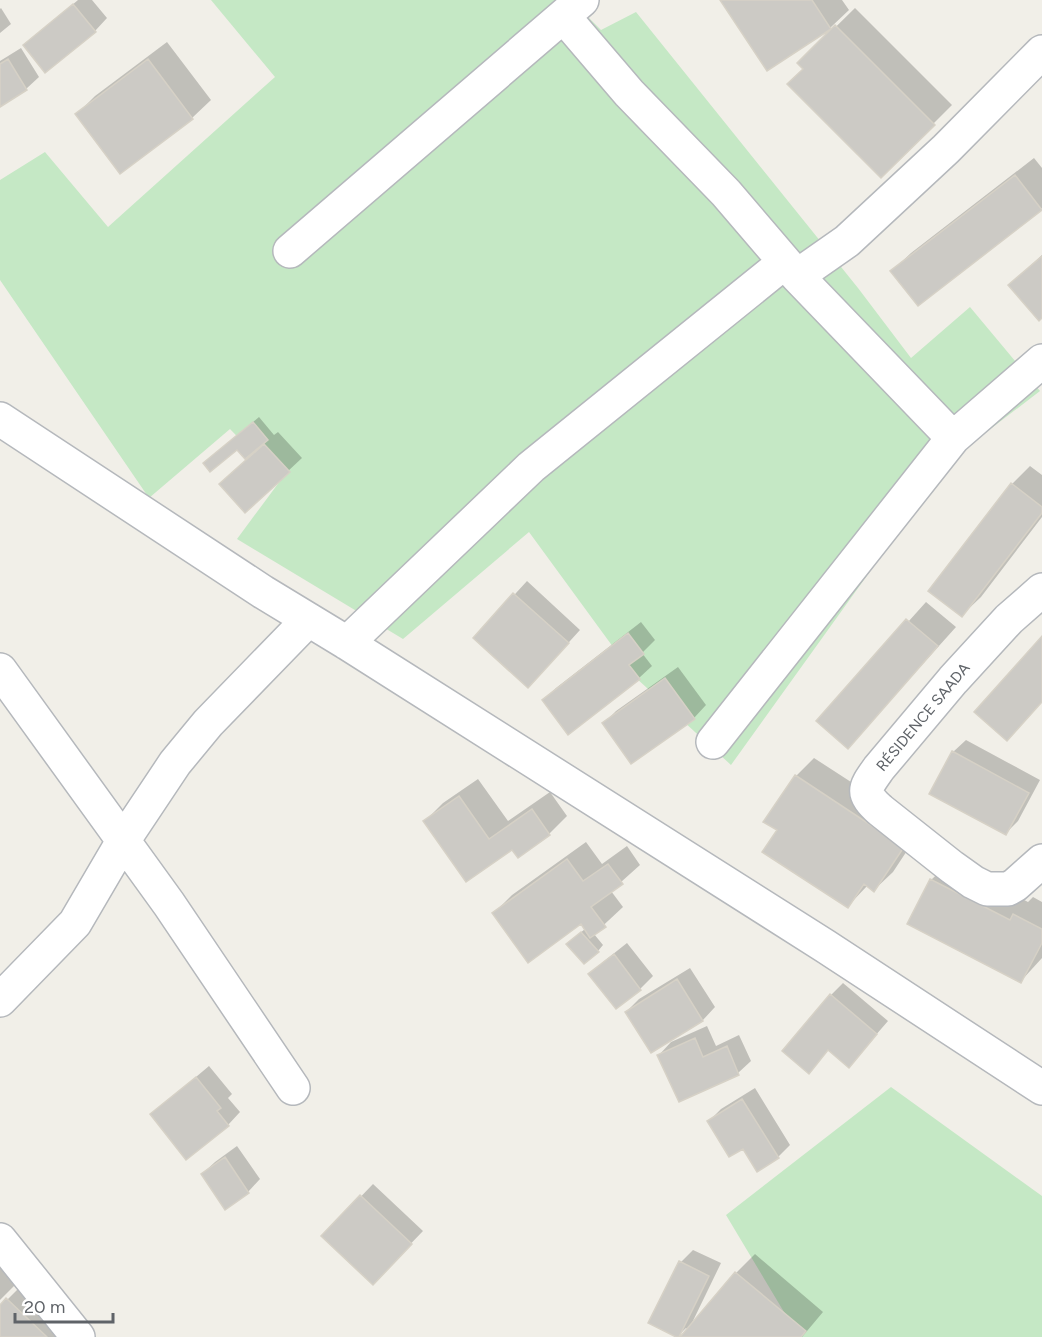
<svg xmlns="http://www.w3.org/2000/svg" width="1042" height="1337" font-family="Figtree,sans-serif">
<style>
.green{fill:#c5e8c5}
.shadow{fill:#0003}
.building{fill:#cccac5;stroke:#d6d1c6;stroke-width:1.5}
.lines{fill:none;stroke-linecap:round;stroke-linejoin:round}
.minor-casing{stroke:#b5b8bc;stroke-width:36}
.minor{stroke:#fff;stroke-width:33}
.labels{text-anchor:middle;dominant-baseline:central;stroke-width:4.5;stroke-linejoin:round;paint-order:stroke}
.street-label{font-size:15px;fill:#5f6368;stroke:#fff}
</style>
<rect width="100%" height="100%" fill="#f1efe8"/>
<!-- green -->
<path class="green" d="M 211,0 L 571,0 L 601,30 L 636,12 L 858,288 L 911,358 L 970,307 L 1040,391 L 950,460 L 731,765 L 635,677 L 529,532 L 403,639 L 237,539 L 280,481 L 230,429 L 149,498 L 0,280 L 0,180 L 45,152 L 108,227 L 275,77 Z
M 891,1087 L 1042,1196 L 1042,1337 L 799,1337 L 726,1215 Z"/>
<!-- shadow -->
<path class="shadow" d="M 78,0 L 92,0 L 107,18 L 95,31 L 25,45 Z
M 721,0 L 842,0 L 849,10 L 830,28 L 767,69 Z
M 1,8 L 11,24 L 0,33 L 0,9 Z
M 855,8 L 952,105 L 881,176 L 799,63 Z
M 167,42 L 211,100 L 192,118 L 77,114 L 95,96 Z
M 21,48 L 39,77 L 26,89 L 0,106 L 0,61 Z
M 1034,158 L 1042,168 L 1042,208 L 918,304 L 892,271 L 911,253 Z
M 1042,255 L 1042,316 L 1010,285 Z
M 259,417 L 274,435 L 278,432 L 302,458 L 245,511 L 261,447 L 259,445 L 237,447 L 211,457 Z
M 1030,466 L 1042,475 L 1042,517 L 981,597 L 962,615 L 1012,484 Z
M 527,581 L 580,630 L 540,674 L 475,638 Z
M 926,602 L 956,627 L 848,747 L 819,721 Z
M 641,622 L 655,640 L 642,653 L 652,666 L 639,678 L 569,733 L 544,700 L 556,688 Z
M 678,667 L 706,705 L 694,718 L 604,723 L 616,711 Z
M 966,740 L 1040,780 L 1018,821 L 1006,833 L 953,752 Z
M 814,758 L 922,828 L 893,872 L 874,890 L 868,885 L 848,906 L 779,830 L 796,776 Z
M 478,779 L 508,821 L 550,792 L 567,816 L 549,834 L 512,848 L 425,821 L 443,803 Z
M 586,842 L 602,864 L 627,846 L 640,865 L 611,891 L 623,907 L 594,934 L 603,945 L 598,951 L 574,938 L 585,929 L 581,922 L 494,913 L 512,895 Z
M 950,862 L 1028,902 L 1033,897 L 1042,902 L 1042,958 L 1021,981 L 931,880 Z
M 627,943 L 653,976 L 640,989 L 616,1007 L 590,974 L 603,962 Z
M 690,968 L 715,1007 L 703,1020 L 651,1051 L 626,1012 L 639,999 Z
M 843,983 L 888,1021 L 849,1066 L 829,1049 L 809,1072 L 831,995 Z
M 707,1026 L 716,1046 L 739,1035 L 751,1061 L 738,1073 L 679,1100 L 659,1055 L 671,1042 Z
M 209,1066 L 232,1094 L 228,1098 L 240,1112 L 228,1125 L 152,1114 Z
M 755,1088 L 790,1145 L 778,1157 L 743,1147 L 709,1121 L 721,1109 Z
M 237,1146 L 260,1179 L 248,1192 L 202,1174 L 215,1162 Z
M 373,1184 L 423,1231 L 373,1283 L 323,1236 Z
M 0,1241 L 27,1273 L 0,1300 Z
M 693,1250 L 721,1263 L 690,1327 L 736,1273 L 755,1254 L 823,1312 L 802,1337 L 681,1337 L 688,1329 L 686,1328 L 678,1336 L 681,1262 Z
M 26,1281 L 57,1337 L 0,1337 L 0,1307 Z"/>
<!-- building -->
<path class="building" d="M 720,0 L 812,0 L 831,29 L 767,71 Z
M 73,4 L 96,32 L 45,73 L 23,45 Z
M 835,25 L 935,125 L 881,178 L 787,84 L 803,69 L 797,63 Z
M 8,59 L 27,90 L 0,107 L 0,64 Z
M 148,59 L 193,119 L 120,174 L 75,114 Z
M 1015,175 L 1042,210 L 918,306 L 890,271 Z
M 1042,256 L 1042,318 L 1039,321 L 1008,285 Z
M 253,422 L 268,440 L 245,459 L 237,450 L 210,472 L 203,463 Z
M 264,444 L 290,472 L 245,513 L 219,484 Z
M 1011,483 L 1042,507 L 1042,513 L 962,617 L 928,591 Z
M 513,593 L 569,643 L 528,688 L 473,638 Z
M 906,619 L 938,646 L 848,749 L 816,721 Z
M 628,633 L 644,654 L 629,665 L 640,679 L 568,735 L 542,700 Z
M 1042,636 L 1042,702 L 1007,741 L 974,712 Z
M 665,678 L 695,719 L 631,764 L 602,723 Z
M 952,751 L 1029,793 L 1006,835 L 929,794 Z
M 795,775 L 904,847 L 874,892 L 864,884 L 848,908 L 762,852 L 777,830 L 763,822 Z
M 459,796 L 489,839 L 532,809 L 550,835 L 518,858 L 512,850 L 466,882 L 423,821 Z
M 567,859 L 583,881 L 608,864 L 623,884 L 591,907 L 606,927 L 590,938 L 581,924 L 528,963 L 492,913 Z
M 930,879 L 1010,920 L 1013,914 L 1042,929 L 1042,943 L 1021,983 L 907,924 Z
M 581,932 L 599,952 L 584,964 L 566,944 Z
M 614,954 L 641,990 L 616,1009 L 588,974 Z
M 677,979 L 703,1021 L 651,1053 L 625,1012 Z
M 830,994 L 877,1034 L 849,1068 L 828,1050 L 809,1074 L 782,1051 Z
M 695,1038 L 703,1057 L 727,1046 L 739,1075 L 679,1102 L 657,1055 Z
M 196,1077 L 221,1108 L 217,1111 L 229,1126 L 186,1160 L 150,1114 Z
M 742,1099 L 779,1158 L 757,1172 L 743,1149 L 729,1157 L 707,1121 Z
M 225,1157 L 249,1193 L 225,1210 L 201,1174 Z
M 360,1195 L 412,1244 L 373,1285 L 321,1236 Z
M 679,1261 L 709,1276 L 679,1337 L 676,1337 L 648,1323 Z
M 735,1272 L 806,1331 L 801,1337 L 680,1337 Z
M 6,1298 L 47,1337 L 0,1337 L 0,1305 Z"/>
<g class="lines">
<!-- minor casing -->
<g class="minor-casing">
<path id="minor" d="M 564,17 L 629,93 L 726,193 L 797,276 L 847,241 L 946,149 L 1042,52
M 290,251 L 582,0
M 797,276 L 953,438
M 0,419 L 263,592 L 347,643 L 825,946 L 1042,1088
M 1042,590 L 1009,619 L 953,680 L 879,768 C 865,788 860,792 880,810 L 952,867 L 973,882 L 987,889 L 1008,889 L 1015,885 L 1042,861
M 347,643 L 531,467 L 785,262
M 0,670 L 169,904 L 293,1088
M 713,742 L 953,438 L 1042,361
M 0,1000 L 75,923 L 123,841 L 175,763 L 208,723 L 308,620
M 0,1240 L 78,1337"/>
</g>
<!-- minor -->
<use href="#minor" class="minor"/>
</g>
<g class="labels">
<!-- street labels -->
<g class="street-label">
<text transform="translate(923 717) rotate(-50)">RÉSIDENCE SAADA</text>
</g>
</g>
<!-- scale -->
<path d="M15 1313v9h98v-9" fill="none" stroke="#5f6368" stroke-width="3"/>
<text x="24" y="1313" font-size="18" fill="#5f6368" stroke="#ffffff" stroke-width="4.5" paint-order="stroke">20 m</text>
</svg>
